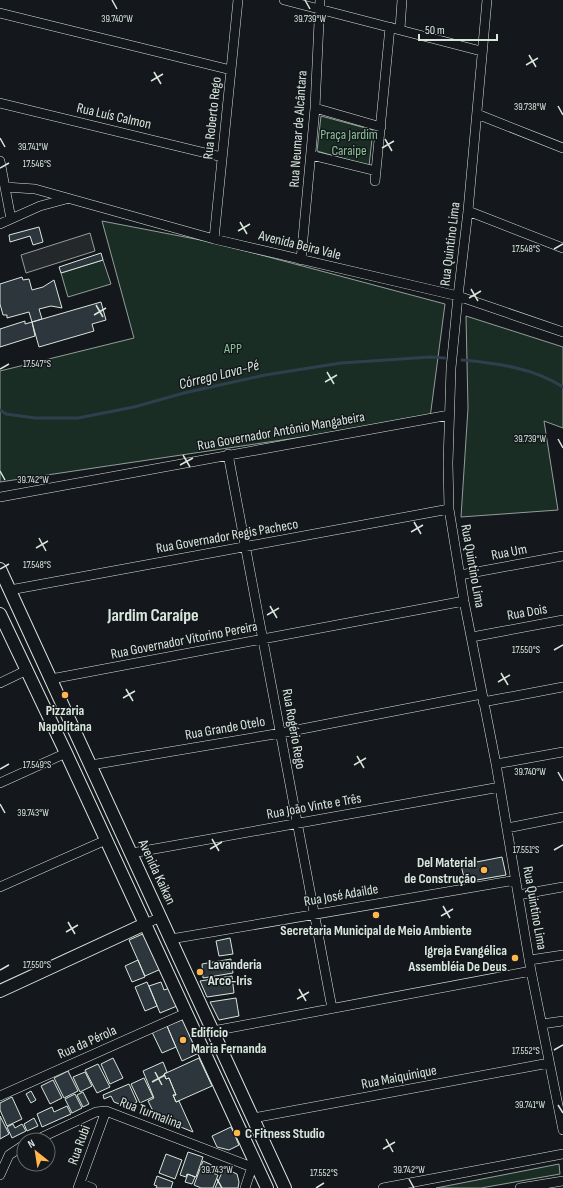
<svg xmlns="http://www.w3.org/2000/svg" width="563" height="1188" font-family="'Sofia Sans Condensed',sans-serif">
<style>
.green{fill:#1a2d24;stroke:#939e99}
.parking{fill:#24282b;stroke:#939e99}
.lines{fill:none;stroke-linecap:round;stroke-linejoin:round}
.stream{stroke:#2f3f4d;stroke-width:3}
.building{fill:#2c363c;stroke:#d8e6dc}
.minor-casing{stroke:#d8e6dc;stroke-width:10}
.tertiary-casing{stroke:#d8e6dc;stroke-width:14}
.minor{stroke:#14181c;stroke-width:9}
.tertiary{stroke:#14181c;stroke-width:12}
.ticks{fill:none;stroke:#d8e6dc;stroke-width:1.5}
.poi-dot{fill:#ffb74d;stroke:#14181c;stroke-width:1.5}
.labels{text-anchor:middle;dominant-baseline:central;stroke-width:3;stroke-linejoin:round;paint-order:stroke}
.street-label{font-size:14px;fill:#d8e6dc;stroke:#14181c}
.park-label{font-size:14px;fill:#8ac095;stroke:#14181c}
.poi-label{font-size:14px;font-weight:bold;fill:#d8e6dc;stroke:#14181c;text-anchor:start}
.water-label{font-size:15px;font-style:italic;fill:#d8e6dc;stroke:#14181c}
.district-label{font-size:18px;font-weight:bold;fill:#d8e6dc;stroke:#14181c}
.ticks-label{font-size:10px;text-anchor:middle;fill:#d8e6dc;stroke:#14181c;stroke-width:3;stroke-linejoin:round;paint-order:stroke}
</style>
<rect width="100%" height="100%" fill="#14181c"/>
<!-- green -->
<path class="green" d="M 321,116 L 373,130 L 369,166 L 317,151 Z
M 102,221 L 216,243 L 445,304 L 430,418 L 0,482 L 0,371 L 134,338 Z
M 103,260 L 111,284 L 68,297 L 61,273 Z
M 466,316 L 563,347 L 563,428 L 544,421 L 558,510 L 461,517 L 468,408 Z
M 559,1164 L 560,1174 L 481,1188 L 436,1188 Z"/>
<!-- parking -->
<path class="parking" d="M 90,233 L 95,251 L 26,273 L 21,255 Z"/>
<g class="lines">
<!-- stream -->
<path class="stream" d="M 462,360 C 496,363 534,368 563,387
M 0,410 L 6,414 L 35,418 L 78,418 L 134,407 L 184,393 L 265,375 L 341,363 L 431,357 L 445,358"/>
</g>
<!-- building -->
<path class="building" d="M 39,227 L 43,242 L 33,245 L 30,236 L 10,242 L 9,235 Z
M 101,253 L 103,260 L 61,273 L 59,267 Z
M 22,277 L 23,280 L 29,279 L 32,290 L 43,287 L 54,280 L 62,308 L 51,306 L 39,309 L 42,319 L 32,322 L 29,312 L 7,318 L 7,315 L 3,315 L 0,304 L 0,284 Z
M 101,302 L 106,320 L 92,324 L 94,331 L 39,347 L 32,322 Z
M 25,321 L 25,324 L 32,322 L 35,336 L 0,347 L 0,329 Z
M 502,857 L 506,875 L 465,882 L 461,865 Z
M 145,933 L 161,969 L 145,976 L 129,940 Z
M 230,938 L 233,954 L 219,956 L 216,941 Z
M 231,959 L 233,973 L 203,978 L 202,964 Z
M 138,960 L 145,977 L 132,982 L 125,966 Z
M 232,976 L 234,993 L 207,997 L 200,981 Z
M 147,982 L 157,1006 L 145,1011 L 135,987 Z
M 161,982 L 164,990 L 170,988 L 177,1006 L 160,1013 L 149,986 Z
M 236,998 L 239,1016 L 219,1020 L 210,1002 Z
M 184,1019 L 199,1053 L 182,1061 L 167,1026 Z
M 167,1026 L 176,1047 L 162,1053 L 152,1032 Z
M 113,1058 L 123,1078 L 110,1084 L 101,1064 Z
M 199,1058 L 212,1086 L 176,1102 L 173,1095 L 176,1095 L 169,1078 L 166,1079 L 164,1074 Z
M 163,1062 L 167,1072 L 164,1074 L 166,1079 L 169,1078 L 176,1095 L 173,1095 L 176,1102 L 179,1101 L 193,1132 L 156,1117 L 148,1101 L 154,1098 L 143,1071 Z
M 98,1064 L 110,1087 L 97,1093 L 85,1070 Z
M 68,1071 L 78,1091 L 64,1098 L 54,1078 Z
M 85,1072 L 92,1086 L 80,1092 L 73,1077 Z
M 144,1078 L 153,1097 L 140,1103 L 131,1084 Z
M 53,1080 L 62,1098 L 50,1104 L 41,1086 Z
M 129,1084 L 137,1102 L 127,1107 L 114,1102 L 111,1096 L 104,1099 L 103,1095 Z
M 31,1091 L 36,1100 L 31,1103 L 26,1094 Z
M 83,1092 L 89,1104 L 83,1107 L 77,1095 Z
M 75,1094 L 82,1108 L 72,1113 L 65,1099 Z
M 12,1097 L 22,1119 L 7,1126 L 0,1110 L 0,1103 Z
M 67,1106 L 71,1114 L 42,1127 L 37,1114 L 52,1107 L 54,1112 Z
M 0,1116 L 9,1134 L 0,1139 Z
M 34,1118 L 38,1126 L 27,1131 L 24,1124 Z
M 13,1124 L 15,1128 L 22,1124 L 26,1131 L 12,1138 L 7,1127 Z
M 231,1127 L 239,1145 L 229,1150 L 217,1147 L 212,1136 Z
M 188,1152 L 203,1157 L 196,1177 L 187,1174 L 186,1177 L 180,1175 Z
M 166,1154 L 182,1160 L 175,1179 L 159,1173 Z
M 203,1161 L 212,1165 L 210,1172 L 218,1175 L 213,1188 L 201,1188 L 194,1185 Z
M 224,1168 L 237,1174 L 239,1182 L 238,1188 L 215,1188 Z
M 188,1174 L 195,1177 L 192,1184 L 185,1182 Z
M 157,1176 L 173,1182 L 171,1188 L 156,1188 L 157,1186 L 154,1185 Z"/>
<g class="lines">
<!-- minor casing -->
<g class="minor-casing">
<path id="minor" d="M 284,0 L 481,51
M 487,0 L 468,211 L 458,296 L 451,368 L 448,463 L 449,509 L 464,601 L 496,764 L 531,971 L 563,1130
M 0,13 L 231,70
M 400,29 L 402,0
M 0,103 L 222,157
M 315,108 L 381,127
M 477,114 L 563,148
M 311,155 L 376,171
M 0,161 L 11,219
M 375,181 L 390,27
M 5,187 L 35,189 L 214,239 L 458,296 L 563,332
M 468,211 L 563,248
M 0,224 L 40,206 L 66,199
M 214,239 L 238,0
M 301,260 L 315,108 L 320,0
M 228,454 L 332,1008
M 0,497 L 449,415
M 460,575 L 563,556
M 10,590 L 449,509
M 472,637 L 563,620
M 51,679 L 464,601
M 0,683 L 27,670
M 483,702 L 563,687
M 496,764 L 563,752
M 91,765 L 281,733 L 482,694
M 0,783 L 66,753
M 507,828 L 563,817
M 132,853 L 500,787
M 0,887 L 106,840
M 518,895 L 563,887
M 145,924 L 161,917
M 171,939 L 516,880
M 530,960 L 563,955
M 542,1024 L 563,1021
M 213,1031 L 531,971
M 0,1096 L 186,1013
M 253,1118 L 549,1063
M 36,1140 L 96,1112 L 106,1111 L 257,1169
M 0,1175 L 9,1155 L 24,1145
M 80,1183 L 92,1188
M 78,1188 L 106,1111
M 245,1188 L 252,1167
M 383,1188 L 563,1154
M 520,1188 L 563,1181"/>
</g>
<!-- tertiary casing -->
<g class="tertiary-casing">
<path id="tertiary" d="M 0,569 L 285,1188
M 0,614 L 66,753 L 267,1188
M 0,991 L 145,924"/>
</g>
<!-- minor -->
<use href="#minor" class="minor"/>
<!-- tertiary -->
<use href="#tertiary" class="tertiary"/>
</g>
<!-- ticks -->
<path class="ticks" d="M 112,0 L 117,9M 305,0 L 310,9M 529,55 L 536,67M 526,65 L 538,58M 154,72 L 161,84M 151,81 L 163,74M 558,106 L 563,115M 0,138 L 5,147M 385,139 L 392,151M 382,148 L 394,141M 0,168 L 9,163M 240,222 L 247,234M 238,231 L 250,224M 554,249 L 563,244M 471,289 L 478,301M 469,298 L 481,291M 96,305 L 103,317M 94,315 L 106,308M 0,369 L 9,364M 327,372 L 334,384M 325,382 L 337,375M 558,439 L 563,448M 183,455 L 190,467M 180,465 L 193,458M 0,471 L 5,480M 414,522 L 421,534M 411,532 L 423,525M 39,538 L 46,551M 36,548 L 48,541M 0,569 L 9,564M 270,606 L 277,618M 267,615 L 279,608M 554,650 L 563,645M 501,673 L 508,685M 498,682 L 510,675M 126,689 L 133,701M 123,698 L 135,691M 357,756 L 364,768M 354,765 L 366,758M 0,769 L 9,764M 558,772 L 563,781M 0,804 L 5,813M 212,839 L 219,851M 210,849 L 222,842M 554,850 L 563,845M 443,906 L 450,918M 441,916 L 453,909M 68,922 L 75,934M 66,932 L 78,925M 0,970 L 9,965M 299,989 L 306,1001M 297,999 L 309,992M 554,1050 L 563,1045M 155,1072 L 162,1085M 152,1082 L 165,1075M 558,1105 L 563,1113M 386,1139 L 393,1152M 383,1149 L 395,1142M 217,1179 L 222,1188M 409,1179 L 414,1188M 316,1188 L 324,1183"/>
<!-- markers -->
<g class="poi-dot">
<circle cx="65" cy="695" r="4"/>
<circle cx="484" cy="870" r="4"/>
<circle cx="376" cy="915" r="4"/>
<circle cx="515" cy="958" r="4"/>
<circle cx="200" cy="972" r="4"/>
<circle cx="183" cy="1040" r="4"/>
<circle cx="237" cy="1133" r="4"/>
</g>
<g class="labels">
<!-- street labels -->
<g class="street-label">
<text transform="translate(114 116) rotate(13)">Rua Luís Calmon</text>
<text transform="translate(212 118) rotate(-84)">Rua Roberto Rego</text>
<text transform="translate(298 129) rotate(-86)">Rua Neumar de Alcântara</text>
<text transform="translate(450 244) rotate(-83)">Rua Quintino Lima</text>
<text transform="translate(300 245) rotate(14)">Avenida Beira Vale</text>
<text transform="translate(281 431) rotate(-10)">Rua Governador Antônio Mangabeira</text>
<text transform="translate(227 536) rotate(-10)">Rua Governador Regis Pacheco</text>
<text transform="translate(509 552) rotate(-11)">Rua Um</text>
<text transform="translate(473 566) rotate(80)">Rua Quintino Lima</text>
<text transform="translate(527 612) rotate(-10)">Rua Dois</text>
<text transform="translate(184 640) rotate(-11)">Rua Governador Vitorino Pereira</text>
<text transform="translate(225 728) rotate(-10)">Rua Grande Otelo</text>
<text transform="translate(294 729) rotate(80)">Rua Rogério Rego</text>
<text transform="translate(314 806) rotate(-10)">Rua João Vinte e Três</text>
<text transform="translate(157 872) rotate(65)">Avenida Kaikan</text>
<text transform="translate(341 895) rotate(-10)">Rua José Adailde</text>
<text transform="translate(535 908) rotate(80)">Rua Quintino Lima</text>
<text transform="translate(87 1042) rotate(-24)">Rua da Pérola</text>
<text transform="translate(399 1077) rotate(-11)">Rua Maiquinique</text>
<text transform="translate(151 1113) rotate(21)">Rua Turmalina</text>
<text transform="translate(79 1145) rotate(-70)">Rua Rubi</text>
</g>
<!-- park labels -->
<g class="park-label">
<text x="349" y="134">Praça Jardim<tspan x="349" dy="16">Caraipe</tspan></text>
<text x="233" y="348">APP</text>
</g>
<!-- poi labels -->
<g class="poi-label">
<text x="65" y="710" text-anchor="middle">Pizzaria<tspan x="65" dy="16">Napolitana</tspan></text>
<text x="476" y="862" text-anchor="end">Del Material<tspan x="476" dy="16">de Construção</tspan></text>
<text x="376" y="930" text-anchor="middle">Secretaria Municipal de Meio Ambiente</text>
<text x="507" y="950" text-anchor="end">Igreja Evangélica<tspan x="507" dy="16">Assembléia De Deus</tspan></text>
<text x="208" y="964">Lavanderia<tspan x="208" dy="16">Arco-Iris</tspan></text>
<text x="191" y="1032">Edifício<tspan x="191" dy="16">Maria Fernanda</tspan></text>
<text x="245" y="1133">C Fitness Studio</text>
</g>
<!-- water labels -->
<g class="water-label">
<text transform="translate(219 375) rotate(-14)">Córrego Lava-Pé</text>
</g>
<!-- district labels -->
<g class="district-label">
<text x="153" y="615">Jardim Caraípe</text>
</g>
</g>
<g class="ticks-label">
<text x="117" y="22">39.740°W</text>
<text x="310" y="22">39.739°W</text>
<text x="530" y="110">39.738°W</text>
<text x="33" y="150">39.741°W</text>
<text x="37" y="167">17.546°S</text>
<text x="526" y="252">17.548°S</text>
<text x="37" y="367">17.547°S</text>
<text x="530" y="442">39.739°W</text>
<text x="33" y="483">39.742°W</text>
<text x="37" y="568">17.548°S</text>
<text x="526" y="653">17.550°S</text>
<text x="37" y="768">17.549°S</text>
<text x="530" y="775">39.740°W</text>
<text x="33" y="816">39.743°W</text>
<text x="526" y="853">17.551°S</text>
<text x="37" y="968">17.550°S</text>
<text x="526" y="1054">17.552°S</text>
<text x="530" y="1108">39.741°W</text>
<text x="217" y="1173">39.743°W</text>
<text x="409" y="1173">39.742°W</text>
<text x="324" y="1176">17.552°S</text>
</g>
<!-- north arrow -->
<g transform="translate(36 1152) rotate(330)"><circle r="19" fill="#14181c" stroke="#626a69"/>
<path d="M0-3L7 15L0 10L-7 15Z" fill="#ffb74d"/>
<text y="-6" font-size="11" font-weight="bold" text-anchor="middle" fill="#d8e6dc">N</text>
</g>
<!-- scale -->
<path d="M419 34v6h78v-6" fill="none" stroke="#d8e6dc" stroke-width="2"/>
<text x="425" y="34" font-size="12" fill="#d8e6dc" stroke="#14181c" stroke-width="3" paint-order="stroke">50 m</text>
</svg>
